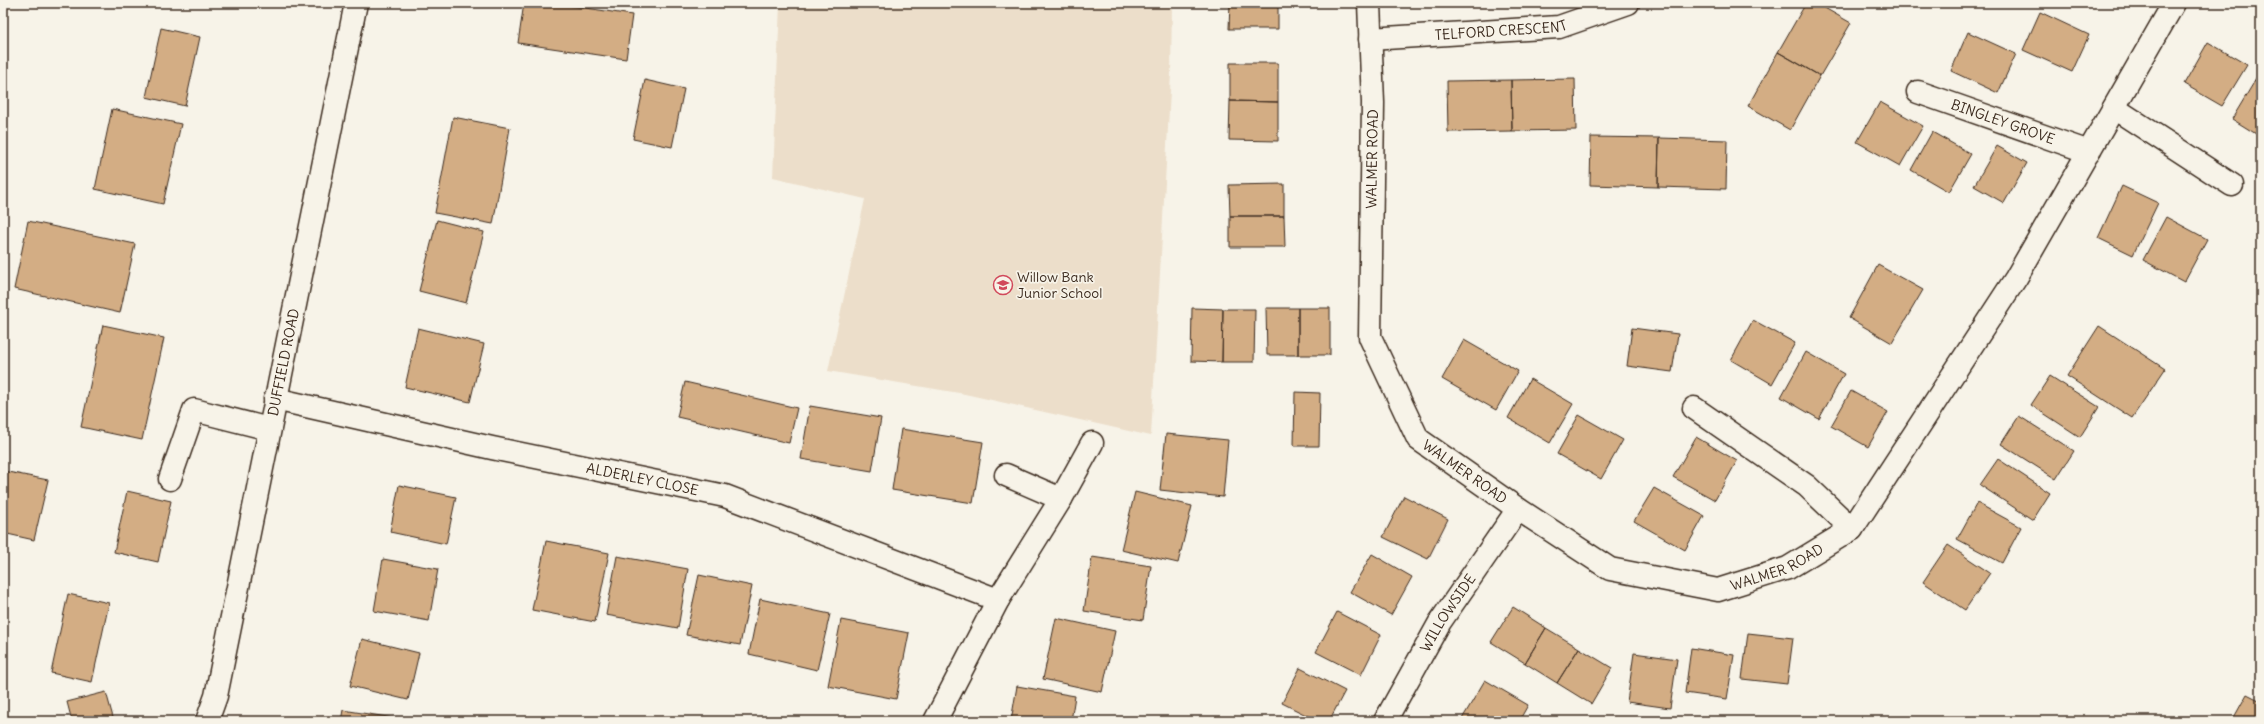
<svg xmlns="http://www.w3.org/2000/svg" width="2264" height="724" font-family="Delius,sans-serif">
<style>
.built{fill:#ecdeca}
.building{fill:#d3ad84;stroke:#3b2a1e}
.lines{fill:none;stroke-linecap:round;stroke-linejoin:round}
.minor-casing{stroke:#3b2a1e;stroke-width:25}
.minor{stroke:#f7f3e8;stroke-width:22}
.labels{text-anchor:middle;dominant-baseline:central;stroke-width:3.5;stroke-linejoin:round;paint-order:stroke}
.street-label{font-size:14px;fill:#3b2a1e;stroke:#f7f3e8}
.poi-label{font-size:14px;fill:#3b2a1e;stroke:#f7f3e8;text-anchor:start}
</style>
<rect width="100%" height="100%" fill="#f7f3e8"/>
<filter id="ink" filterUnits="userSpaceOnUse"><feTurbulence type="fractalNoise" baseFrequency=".025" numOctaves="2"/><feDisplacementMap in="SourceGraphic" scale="8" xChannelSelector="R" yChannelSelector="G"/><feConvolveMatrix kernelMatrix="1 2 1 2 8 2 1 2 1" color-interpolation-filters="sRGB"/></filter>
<g filter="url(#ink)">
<!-- built -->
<path class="built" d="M 780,3 L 1172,3 L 1171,73 L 1151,436 L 965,394 L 828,371 L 865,199 L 773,177 Z"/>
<!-- building -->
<path class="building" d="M 524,3 L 553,3 L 632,15 L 626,59 L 518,43 Z
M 1230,3 L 1278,3 L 1278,29 L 1229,29 Z
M 1806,3 L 1816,3 L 1851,23 L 1820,76 L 1778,52 Z
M 2040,12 L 2089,35 L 2072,72 L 2023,50 Z
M 161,28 L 200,37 L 185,106 L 146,97 Z
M 1968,32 L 2016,54 L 1998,93 L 1951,71 Z
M 2208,42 L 2247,65 L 2222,106 L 2184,84 Z
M 1778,52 L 1820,76 L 1790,130 L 1748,106 Z
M 1230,63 L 1278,63 L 1278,102 L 1230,101 Z
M 2259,74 L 2261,76 L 2261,137 L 2232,119 Z
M 1575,79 L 1576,130 L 1512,131 L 1511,80 Z
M 645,80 L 684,89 L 672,147 L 633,139 Z
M 1511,80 L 1512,131 L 1448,132 L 1447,81 Z
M 1230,101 L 1278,102 L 1278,141 L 1229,140 Z
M 1880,102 L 1923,126 L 1900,166 L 1857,142 Z
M 112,109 L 181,124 L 163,204 L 95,189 Z
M 453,117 L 510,128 L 493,224 L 435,213 Z
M 1932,132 L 1971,154 L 1949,192 L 1911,170 Z
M 1591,137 L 1659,138 L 1658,187 L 1590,185 Z
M 1659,138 L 1727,140 L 1726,189 L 1658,187 Z
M 1997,146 L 2027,163 L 2004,203 L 1974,186 Z
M 1284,184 L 1284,216 L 1230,216 L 1229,185 Z
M 2122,186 L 2158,203 L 2133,255 L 2098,238 Z
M 1230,216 L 1284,216 L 1285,247 L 1230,247 Z
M 2166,217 L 2207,239 L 2184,282 L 2143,260 Z
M 437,220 L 484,232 L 466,303 L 419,291 Z
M 28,221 L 135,244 L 120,313 L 14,289 Z
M 1878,265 L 1923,290 L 1892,343 L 1849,318 Z
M 1192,308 L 1223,309 L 1222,362 L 1191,361 Z
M 1266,308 L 1298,308 L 1298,355 L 1267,355 Z
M 1298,308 L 1330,308 L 1330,355 L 1298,355 Z
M 1223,309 L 1255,309 L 1254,362 L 1222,362 Z
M 1753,320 L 1795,343 L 1772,384 L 1731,360 Z
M 103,325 L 164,338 L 142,440 L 81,427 Z
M 2099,326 L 2165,369 L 2132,418 L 2067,376 Z
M 418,328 L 484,344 L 470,402 L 405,387 Z
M 1632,328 L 1678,334 L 1672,372 L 1627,366 Z
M 1464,340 L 1518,371 L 1496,410 L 1442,379 Z
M 1806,352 L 1844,374 L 1819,419 L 1781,397 Z
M 2050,376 L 2099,407 L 2080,437 L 2031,405 Z
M 1530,379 L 1573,404 L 1550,443 L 1508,418 Z
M 685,382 L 797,408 L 789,443 L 677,417 Z
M 1851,391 L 1888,412 L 1868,447 L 1831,426 Z
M 1295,392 L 1320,393 L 1319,446 L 1294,446 Z
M 810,406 L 881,418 L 872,471 L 801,459 Z
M 1579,415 L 1623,440 L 1601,479 L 1557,454 Z
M 2019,416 L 2074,451 L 2056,479 L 2001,444 Z
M 901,429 L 983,442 L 973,503 L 892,490 Z
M 1166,434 L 1228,440 L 1223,497 L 1160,490 Z
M 1696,437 L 1737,461 L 1715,500 L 1673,477 Z
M 1998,459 L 2050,493 L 2033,520 L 1980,485 Z
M 3,471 L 48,480 L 34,540 L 3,533 Z
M 399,485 L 456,497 L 446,544 L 390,532 Z
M 1654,488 L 1704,516 L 1685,550 L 1634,521 Z
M 127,491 L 171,501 L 158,562 L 114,552 Z
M 1135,492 L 1192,506 L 1178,563 L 1121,550 Z
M 1404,496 L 1448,519 L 1428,559 L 1383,537 Z
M 1977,503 L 2021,527 L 2002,563 L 1957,539 Z
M 546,541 L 609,553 L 595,622 L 532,610 Z
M 1948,545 L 1990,573 L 1965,610 L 1923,582 Z
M 1372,554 L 1412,577 L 1391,615 L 1350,592 Z
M 617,556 L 688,569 L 678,628 L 606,615 Z
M 1092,557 L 1151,566 L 1143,620 L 1084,611 Z
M 383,559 L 438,569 L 429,621 L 374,611 Z
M 699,575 L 752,586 L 740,645 L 686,635 Z
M 68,594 L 109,603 L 92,682 L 51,673 Z
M 760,599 L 830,614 L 817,670 L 749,654 Z
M 1513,607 L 1546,628 L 1525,663 L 1491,642 Z
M 1337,612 L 1381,635 L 1361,675 L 1316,652 Z
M 1056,618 L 1115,631 L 1102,692 L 1043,679 Z
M 841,620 L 909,633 L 896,699 L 828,686 Z
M 1546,628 L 1579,648 L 1557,683 L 1525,663 Z
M 1748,633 L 1793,638 L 1787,684 L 1742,679 Z
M 362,639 L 419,653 L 408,700 L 350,686 Z
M 1579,648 L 1612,668 L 1591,704 L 1557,683 Z
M 1691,648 L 1734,655 L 1727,699 L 1685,693 Z
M 1634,653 L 1677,659 L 1670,708 L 1627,702 Z
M 1300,668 L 1345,691 L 1329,721 L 1318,721 L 1282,703 Z
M 1485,680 L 1528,705 L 1519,721 L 1466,721 L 1462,719 Z
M 1017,686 L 1075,696 L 1071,721 L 1011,721 Z
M 106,692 L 114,721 L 72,721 L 67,702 Z
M 2247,694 L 2261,701 L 2261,721 L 2232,721 Z
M 343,710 L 394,718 L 394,721 L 341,721 Z"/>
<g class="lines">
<!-- minor casing -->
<g class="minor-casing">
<g id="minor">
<path id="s1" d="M 1369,3 L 1373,103 L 1370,337 L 1418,439 L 1518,509 L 1610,569 L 1718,590 L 1788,568 L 1852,529 L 2016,278 L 2174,3"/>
<path id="s2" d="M 1370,39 L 1559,27 L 1628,3"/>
<path id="s3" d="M 1918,92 L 2089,152"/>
<path d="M 2114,108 L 2232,185"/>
<path id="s4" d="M 275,399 L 492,448 L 725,496 L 998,600 L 935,721"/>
<path d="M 1694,408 L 1807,486 L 1852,529"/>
<path d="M 1006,475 L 1061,499"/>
<path d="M 170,479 L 194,410 L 269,429"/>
<path d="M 998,600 L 1061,499 L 1092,443"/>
<path id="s5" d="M 207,721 L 216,696 L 356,3"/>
<path id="s6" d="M 1385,721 L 1440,622 L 1518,509"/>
</g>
</g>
<!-- minor -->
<use href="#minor" class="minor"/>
</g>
</g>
<!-- icons -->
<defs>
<g id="school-ring" transform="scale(1)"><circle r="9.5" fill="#f7f3e8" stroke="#d1495b" stroke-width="1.5"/><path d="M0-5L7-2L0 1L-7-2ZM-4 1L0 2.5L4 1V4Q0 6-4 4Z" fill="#d1495b"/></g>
</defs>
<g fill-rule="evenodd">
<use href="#school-ring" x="1003" y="285"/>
</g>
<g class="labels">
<!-- street labels -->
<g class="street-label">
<text stroke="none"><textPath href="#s2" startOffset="131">TELFORD CRESCENT</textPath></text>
<text stroke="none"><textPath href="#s3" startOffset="90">BINGLEY GROVE</textPath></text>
<text transform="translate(1372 159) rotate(-89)">WALMER ROAD</text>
<text stroke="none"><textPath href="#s5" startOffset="367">DUFFIELD ROAD</textPath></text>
<text stroke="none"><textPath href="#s1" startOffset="504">WALMER ROAD</textPath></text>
<text stroke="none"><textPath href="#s4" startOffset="376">ALDERLEY CLOSE</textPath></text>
<text stroke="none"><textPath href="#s1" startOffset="852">WALMER ROAD</textPath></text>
<text stroke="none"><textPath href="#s6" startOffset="125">WILLOWSIDE</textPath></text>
</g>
<!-- poi labels -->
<g class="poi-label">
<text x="1017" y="277">Willow Bank<tspan x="1017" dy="16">Junior School</tspan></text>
</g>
</g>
<!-- margin -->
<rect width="2264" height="724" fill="none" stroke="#f7f3e8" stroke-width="16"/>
<rect x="8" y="8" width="2248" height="708" fill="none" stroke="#3b2a1e" stroke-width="1.5" filter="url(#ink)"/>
</svg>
